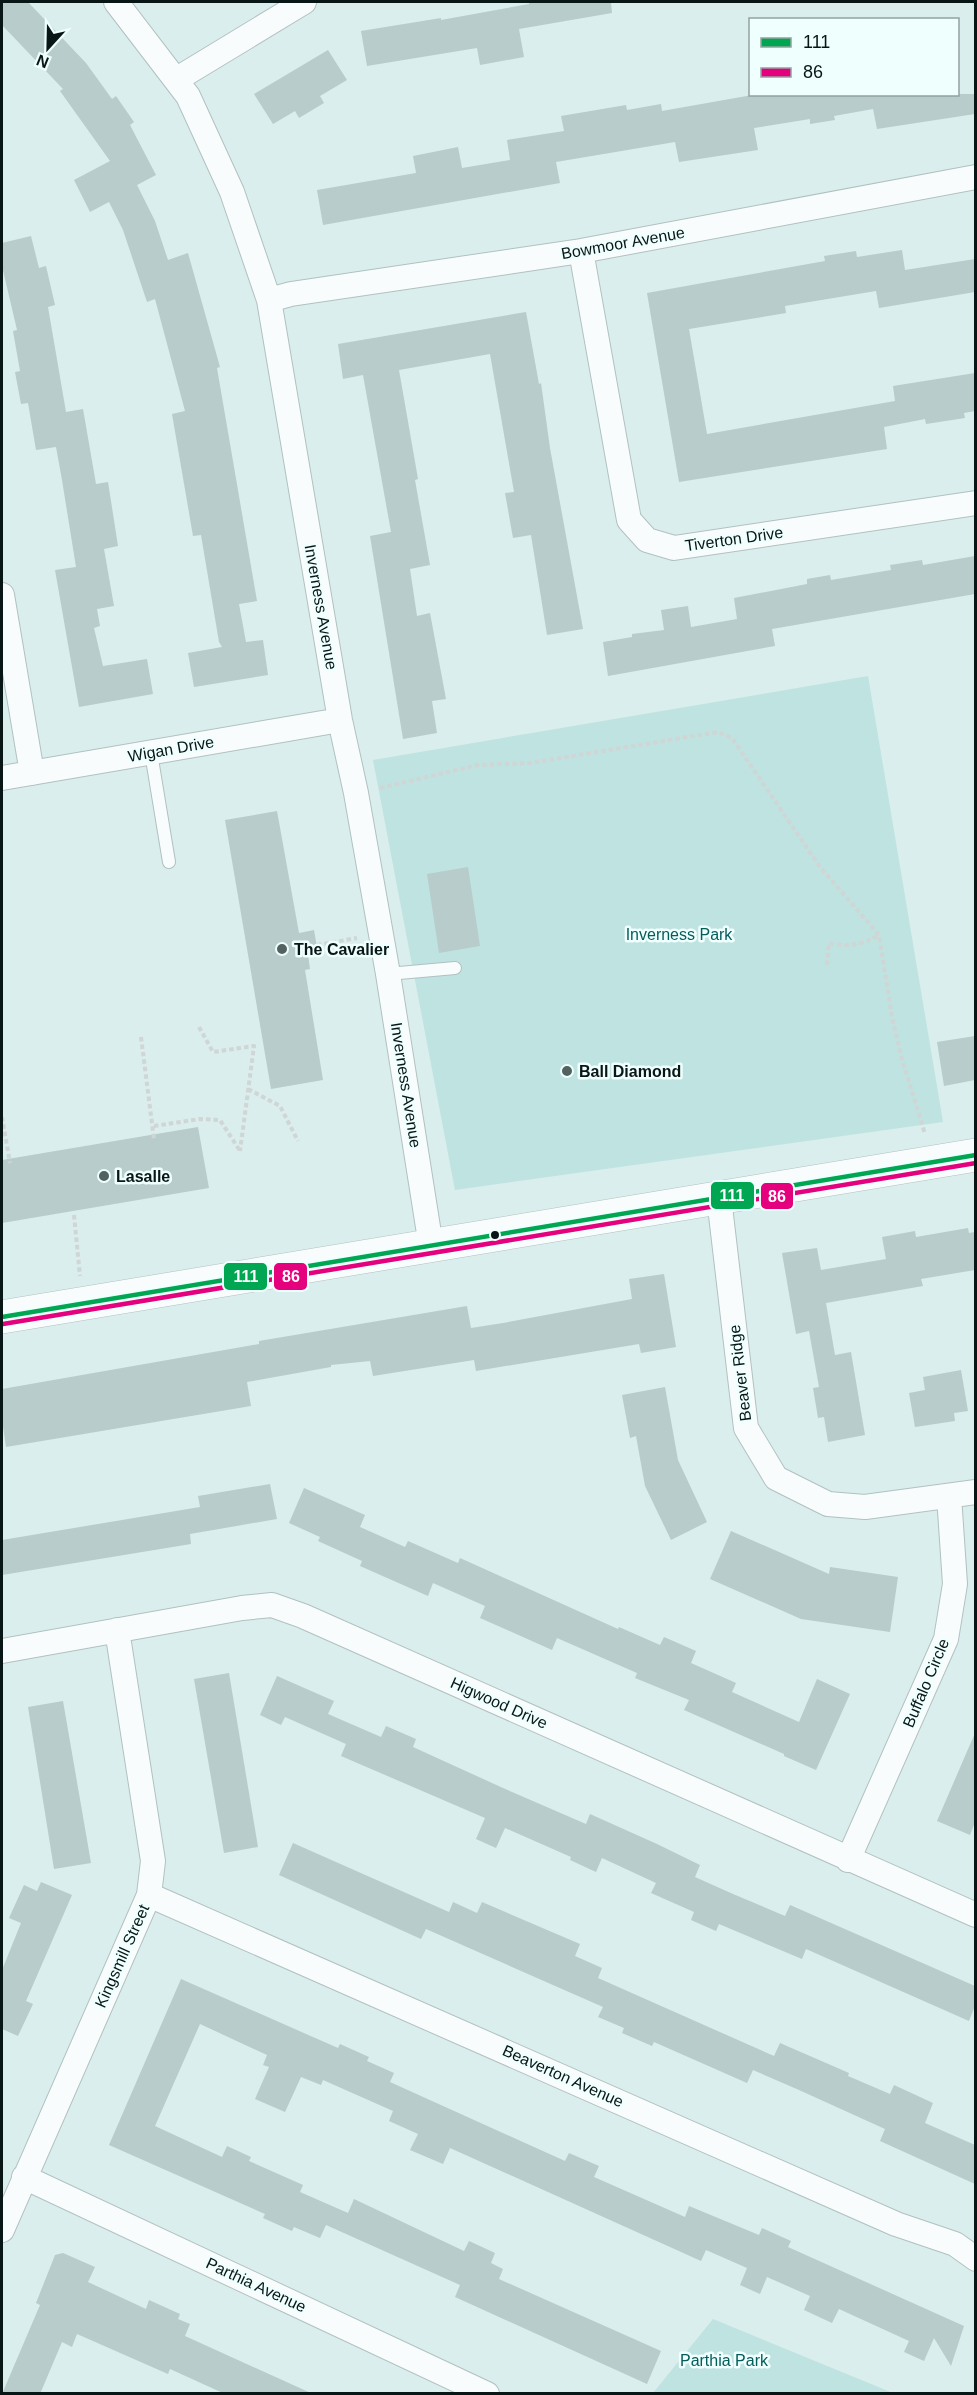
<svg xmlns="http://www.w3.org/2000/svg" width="977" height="2395" font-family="Helvetica,sans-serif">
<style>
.green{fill:#bfe3e1}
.building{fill:#b7cccb}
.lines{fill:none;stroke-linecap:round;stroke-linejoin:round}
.lane-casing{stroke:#b1c1c0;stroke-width:14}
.street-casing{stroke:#b1c1c0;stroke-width:26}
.secondary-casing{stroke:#b1c1c0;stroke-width:34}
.path{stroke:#d0d5d5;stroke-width:4;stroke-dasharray:4.5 3;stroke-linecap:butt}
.lane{stroke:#f9fcfc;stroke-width:12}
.street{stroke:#f9fcfc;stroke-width:24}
.secondary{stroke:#f9fcfc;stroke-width:33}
.bus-1-casing{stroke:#effffe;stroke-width:9}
.bus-2-casing{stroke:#effffe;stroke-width:9}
.bus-1{stroke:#00a651;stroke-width:4.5}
.bus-2{stroke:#e5007d;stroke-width:4.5}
.poi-dot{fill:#516261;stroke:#effffe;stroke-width:2}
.bus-dot{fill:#081616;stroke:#effffe;stroke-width:2}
.labels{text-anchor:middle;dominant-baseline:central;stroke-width:5;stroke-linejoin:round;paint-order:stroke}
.street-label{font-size:16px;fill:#081616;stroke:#effffe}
.park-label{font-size:16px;fill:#045d5b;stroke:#effffe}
.poi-label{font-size:16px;font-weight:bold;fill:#081616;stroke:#effffe;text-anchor:start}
.line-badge{stroke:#effffe;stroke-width:2}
.badge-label{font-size:16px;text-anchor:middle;font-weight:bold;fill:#fff}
</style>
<rect width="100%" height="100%" fill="#d9eeed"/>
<!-- green -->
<path class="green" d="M 868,676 L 943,1122 L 455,1190 L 373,760 Z
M 713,2319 L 893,2393 L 653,2393 Z"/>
<!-- building -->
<path class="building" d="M 2,2 L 28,2 L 86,63 L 112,99 L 116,96 L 134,122 L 130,125 L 156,175 L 137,185 L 155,221 L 168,260 L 188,253 L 220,367 L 217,368 L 257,601 L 239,604 L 246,642 L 263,640 L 268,675 L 194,687 L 188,653 L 222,647 L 219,642 L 201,535 L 193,536 L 172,414 L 185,411 L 155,299 L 147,302 L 123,230 L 109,202 L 90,212 L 74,180 L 110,161 L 60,91 L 63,89 L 2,25 Z
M 529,2 L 611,2 L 612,13 L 519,29 L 524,57 L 480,65 L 477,48 L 367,66 L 361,31 L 441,18 L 441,20 L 529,4 Z
M 328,50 L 347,80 L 320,96 L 324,103 L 299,118 L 295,111 L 273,124 L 254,94 Z
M 758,94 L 975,94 L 975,114 L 877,129 L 873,109 L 834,116 L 835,120 L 810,124 L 810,119 L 754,128 L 758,150 L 679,162 L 675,142 L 556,162 L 560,183 L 323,225 L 317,190 L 416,173 L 413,156 L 458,147 L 462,168 L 510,160 L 507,140 L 564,131 L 561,116 L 626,105 L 627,110 L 661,104 L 662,111 Z
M 31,236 L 39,268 L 46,266 L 55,305 L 48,307 L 66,412 L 83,409 L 96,484 L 108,482 L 118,546 L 104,549 L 114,606 L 97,609 L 100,626 L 94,628 L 103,666 L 147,659 L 153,694 L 79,707 L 55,570 L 76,567 L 62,480 L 56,447 L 36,450 L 28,403 L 21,404 L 15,372 L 20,371 L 13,331 L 17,330 L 2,266 L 2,243 Z
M 902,250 L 905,270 L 975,259 L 975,292 L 879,308 L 876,291 L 785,306 L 786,313 L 689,329 L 707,434 L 895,401 L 893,386 L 975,373 L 975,411 L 964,413 L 965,418 L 926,424 L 925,419 L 884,427 L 887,449 L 679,482 L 647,293 L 825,261 L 824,256 L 856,251 L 857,257 Z
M 526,312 L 539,384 L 541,383 L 550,448 L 583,629 L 547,635 L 531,535 L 513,538 L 505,493 L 514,492 L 490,354 L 399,370 L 418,479 L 415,480 L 430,565 L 410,569 L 417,616 L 430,613 L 446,699 L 432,701 L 437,733 L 403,739 L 370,536 L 391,532 L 363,375 L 343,379 L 338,344 Z
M 975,556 L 975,594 L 772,629 L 775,646 L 608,676 L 603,642 L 632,637 L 632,634 L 664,630 L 661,610 L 688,606 L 691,627 L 737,619 L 734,598 L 807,584 L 807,579 L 830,575 L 831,580 L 891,570 L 890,565 L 922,560 L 923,565 Z
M 277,811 L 299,933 L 314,930 L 318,953 L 308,955 L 310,969 L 305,970 L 323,1080 L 271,1089 L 225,820 Z
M 468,867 L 480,946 L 439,953 L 427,874 Z
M 975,1036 L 975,1080 L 944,1086 L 937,1042 Z
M 198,1127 L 209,1188 L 2,1223 L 2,1160 Z
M 968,1228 L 969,1233 L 975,1232 L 975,1270 L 921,1279 L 923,1286 L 826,1303 L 835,1355 L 851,1352 L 865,1435 L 828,1442 L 824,1417 L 818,1418 L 813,1388 L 819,1387 L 809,1331 L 796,1334 L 782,1253 L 817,1248 L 821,1270 L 886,1259 L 882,1237 L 915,1231 L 916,1237 Z
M 664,1274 L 676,1347 L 641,1353 L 639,1344 L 476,1371 L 474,1360 L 373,1376 L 370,1361 L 331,1365 L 331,1367 L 247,1382 L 251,1406 L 6,1447 L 2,1419 L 2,1389 L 259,1344 L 259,1341 L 467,1306 L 471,1328 L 503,1323 L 632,1299 L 629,1279 Z
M 961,1370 L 968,1411 L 954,1413 L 955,1421 L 915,1427 L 909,1393 L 925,1390 L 923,1377 Z
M 665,1387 L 678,1460 L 707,1522 L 671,1540 L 645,1486 L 636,1436 L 630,1438 L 622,1395 Z
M 270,1484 L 277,1519 L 190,1534 L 191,1544 L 2,1575 L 2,1540 L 200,1507 L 198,1496 Z
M 304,1488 L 365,1515 L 360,1527 L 405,1547 L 408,1541 L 458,1563 L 460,1558 L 618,1629 L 619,1627 L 660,1645 L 664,1637 L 696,1651 L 691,1663 L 736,1683 L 732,1692 L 799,1722 L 817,1679 L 850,1694 L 816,1770 L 784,1756 L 784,1754 L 684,1710 L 689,1700 L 635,1678 L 637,1673 L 557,1638 L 552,1650 L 514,1633 L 480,1618 L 485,1606 L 433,1583 L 428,1596 L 360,1566 L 362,1561 L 318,1541 L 320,1537 L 289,1523 Z
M 731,1531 L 829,1574 L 830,1567 L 898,1577 L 890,1632 L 801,1619 L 710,1579 Z
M 229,1673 L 258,1847 L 224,1853 L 194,1679 Z
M 277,1676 L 334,1701 L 328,1714 L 381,1737 L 386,1726 L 416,1739 L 413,1747 L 503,1788 L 586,1824 L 590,1814 L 657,1844 L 700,1865 L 695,1877 L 733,1894 L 785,1916 L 790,1905 L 975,1986 L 975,2006 L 969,2021 L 806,1949 L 802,1959 L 719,1924 L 716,1931 L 691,1920 L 694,1912 L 651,1893 L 656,1883 L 602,1858 L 596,1872 L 570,1860 L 571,1857 L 505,1828 L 496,1848 L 476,1839 L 485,1818 L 341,1756 L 346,1744 L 285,1717 L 281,1725 L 260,1715 Z
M 63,1701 L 91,1863 L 54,1869 L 28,1707 Z
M 975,1733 L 975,1822 L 970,1835 L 937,1821 Z
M 293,1843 L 449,1912 L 453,1902 L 477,1913 L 482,1902 L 580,1944 L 575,1956 L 602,1968 L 598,1978 L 774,2056 L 780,2043 L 849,2073 L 848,2076 L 890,2094 L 894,2085 L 933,2103 L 925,2123 L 975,2145 L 975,2184 L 880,2141 L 885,2129 L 799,2090 L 753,2070 L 747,2083 L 654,2042 L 652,2046 L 622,2033 L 624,2028 L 598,2017 L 603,2007 L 426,1929 L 421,1939 L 279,1875 Z
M 41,1882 L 72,1895 L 26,2001 L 33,2004 L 18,2036 L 2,2029 L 2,1970 L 21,1923 L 9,1918 L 24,1885 L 37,1891 Z
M 181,1979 L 338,2048 L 340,2044 L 369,2057 L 367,2061 L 394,2073 L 390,2082 L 565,2161 L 569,2153 L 599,2166 L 594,2177 L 685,2217 L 689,2206 L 759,2235 L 762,2228 L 791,2241 L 788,2247 L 964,2326 L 951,2366 L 934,2338 L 924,2361 L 904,2352 L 909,2341 L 839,2309 L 832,2323 L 804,2310 L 810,2296 L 767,2277 L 760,2294 L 740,2285 L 747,2268 L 706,2250 L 701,2261 L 450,2148 L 443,2164 L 410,2150 L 418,2134 L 389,2121 L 393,2111 L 323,2080 L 321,2085 L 301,2077 L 285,2112 L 255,2099 L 269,2067 L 263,2065 L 267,2055 L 200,2024 L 155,2126 L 222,2157 L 227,2146 L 251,2157 L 249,2161 L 303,2185 L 300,2192 L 348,2213 L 354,2199 L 464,2251 L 469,2241 L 495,2253 L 491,2263 L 503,2269 L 499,2279 L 661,2351 L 647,2384 L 455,2297 L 460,2285 L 326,2225 L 320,2238 L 294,2227 L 292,2231 L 263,2218 L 265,2214 L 109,2145 Z
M 63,2253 L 95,2267 L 88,2282 L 146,2309 L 149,2300 L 180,2314 L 178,2319 L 190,2324 L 185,2336 L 313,2394 L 225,2394 L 170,2369 L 168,2374 L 77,2334 L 72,2347 L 62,2342 L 40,2394 L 2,2394 L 40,2305 L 36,2303 L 55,2255 Z"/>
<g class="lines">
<!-- lane casing -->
<g class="lane-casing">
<path id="lane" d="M 151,753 L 169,862
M 388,974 L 455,968"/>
</g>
<!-- street casing -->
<g class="street-casing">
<path id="street" d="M 116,2 L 188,96 L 232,192 L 269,300 L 340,720 L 356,793 L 388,974 L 431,1246
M 177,79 L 304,2
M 581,251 L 629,520 L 647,540 L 674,548 L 976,503
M 269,300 L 291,294 L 581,251 L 976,177
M 2,595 L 32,773
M 2,778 L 340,720
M 719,1198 L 746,1428 L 776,1478 L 828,1504 L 865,1507 L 976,1492
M 2,1651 L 242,1608 L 272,1605 L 303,1616 L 976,1915
M 848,1860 L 946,1639 L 955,1584 L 949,1496
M 149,1895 L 896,2224 L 955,2244 L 976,2259
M 24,2177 L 487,2394
M 2,2230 L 149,1895 L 153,1861 L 117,1630"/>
</g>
<!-- secondary casing -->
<g class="secondary-casing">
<path id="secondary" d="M 2,1317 L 976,1155"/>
</g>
<!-- path -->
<path class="path" d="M 380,788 L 478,765 L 530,763 L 718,732 L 732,738 L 820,867 L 879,935 L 892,1017 L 902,1059 L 925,1134
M 317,945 L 357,938
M 827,965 L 829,943 C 848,947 862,945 879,935
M 199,1027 L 213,1052 L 254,1046 L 240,1151
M 141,1037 L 154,1139
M 248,1089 L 280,1106 L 298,1141
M 2,1117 L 10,1163
M 154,1126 L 200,1119 L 220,1120 L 240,1151
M 74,1215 L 80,1276"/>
<!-- lane -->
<use href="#lane" class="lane"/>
<!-- street -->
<use href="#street" class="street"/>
<!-- secondary -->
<use href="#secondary" class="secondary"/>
<!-- bus-1 casing -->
<g class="bus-1-casing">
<path id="bus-1" d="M 2,1317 L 976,1155"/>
</g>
<!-- bus-2 casing -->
<g class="bus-2-casing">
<path id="bus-2" d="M 3,1324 L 976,1163"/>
</g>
<!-- bus-1 -->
<use href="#bus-1" class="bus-1"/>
<!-- bus-2 -->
<use href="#bus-2" class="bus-2"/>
</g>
<!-- markers -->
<g class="poi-dot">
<circle cx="282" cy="949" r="6"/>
<circle cx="567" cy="1071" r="6"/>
<circle cx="104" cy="1176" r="6"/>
</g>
<circle class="bus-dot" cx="495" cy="1235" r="5"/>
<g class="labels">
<!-- street labels -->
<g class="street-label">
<text transform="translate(623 243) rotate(-10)">Bowmoor Avenue</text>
<text transform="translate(734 539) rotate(-8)">Tiverton Drive</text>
<text transform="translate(321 607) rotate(80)">Inverness Avenue</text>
<text transform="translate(171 749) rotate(-10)">Wigan Drive</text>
<text transform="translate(406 1085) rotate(81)">Inverness Avenue</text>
<text transform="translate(740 1373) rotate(-97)">Beaver Ridge</text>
<text transform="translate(926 1683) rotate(-67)">Buffalo Circle</text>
<text transform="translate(499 1703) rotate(24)">Higwood Drive</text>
<text transform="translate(122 1956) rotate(-66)">Kingsmill Street</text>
<text transform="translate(563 2076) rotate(24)">Beaverton Avenue</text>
<text transform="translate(256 2285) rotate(25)">Parthia Avenue</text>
</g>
<!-- park labels -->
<g class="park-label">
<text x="679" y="934">Inverness Park</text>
<text x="724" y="2360">Parthia Park</text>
</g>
<!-- poi labels -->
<g class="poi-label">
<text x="294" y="949">The Cavalier</text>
<text x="579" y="1071">Ball Diamond</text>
<text x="116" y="1176">Lasalle</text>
</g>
</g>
<g class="line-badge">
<rect x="710" y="1181" width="45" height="29" rx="6" fill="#00a651"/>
<rect x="760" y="1182" width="34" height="28" rx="6" fill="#e5007d"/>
<rect x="273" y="1262" width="35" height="29" rx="6" fill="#e5007d"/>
<rect x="223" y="1262" width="45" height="29" rx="6" fill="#00a651"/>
</g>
<g class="badge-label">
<text x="732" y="1201">111</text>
<text x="777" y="1202">86</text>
<text x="291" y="1282">86</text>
<text x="246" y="1282">111</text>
</g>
<!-- border -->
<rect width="977" height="2395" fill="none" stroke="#081616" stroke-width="6"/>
<!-- legend -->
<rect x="749" y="18" width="210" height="78" fill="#effffe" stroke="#93a2a1" stroke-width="1.5"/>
<rect x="761" y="38" width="30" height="9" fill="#00a651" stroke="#93a2a1" stroke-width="1.5"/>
<text x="803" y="48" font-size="18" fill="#081616">111</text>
<rect x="761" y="68" width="30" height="9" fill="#e5007d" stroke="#93a2a1" stroke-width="1.5"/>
<text x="803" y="78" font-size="18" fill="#081616">86</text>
<!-- north arrow -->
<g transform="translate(48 48) rotate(202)" stroke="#effffe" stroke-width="4.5" paint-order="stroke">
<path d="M0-4.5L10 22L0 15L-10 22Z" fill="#081616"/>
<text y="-9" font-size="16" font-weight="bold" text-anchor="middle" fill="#081616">N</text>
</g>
</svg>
